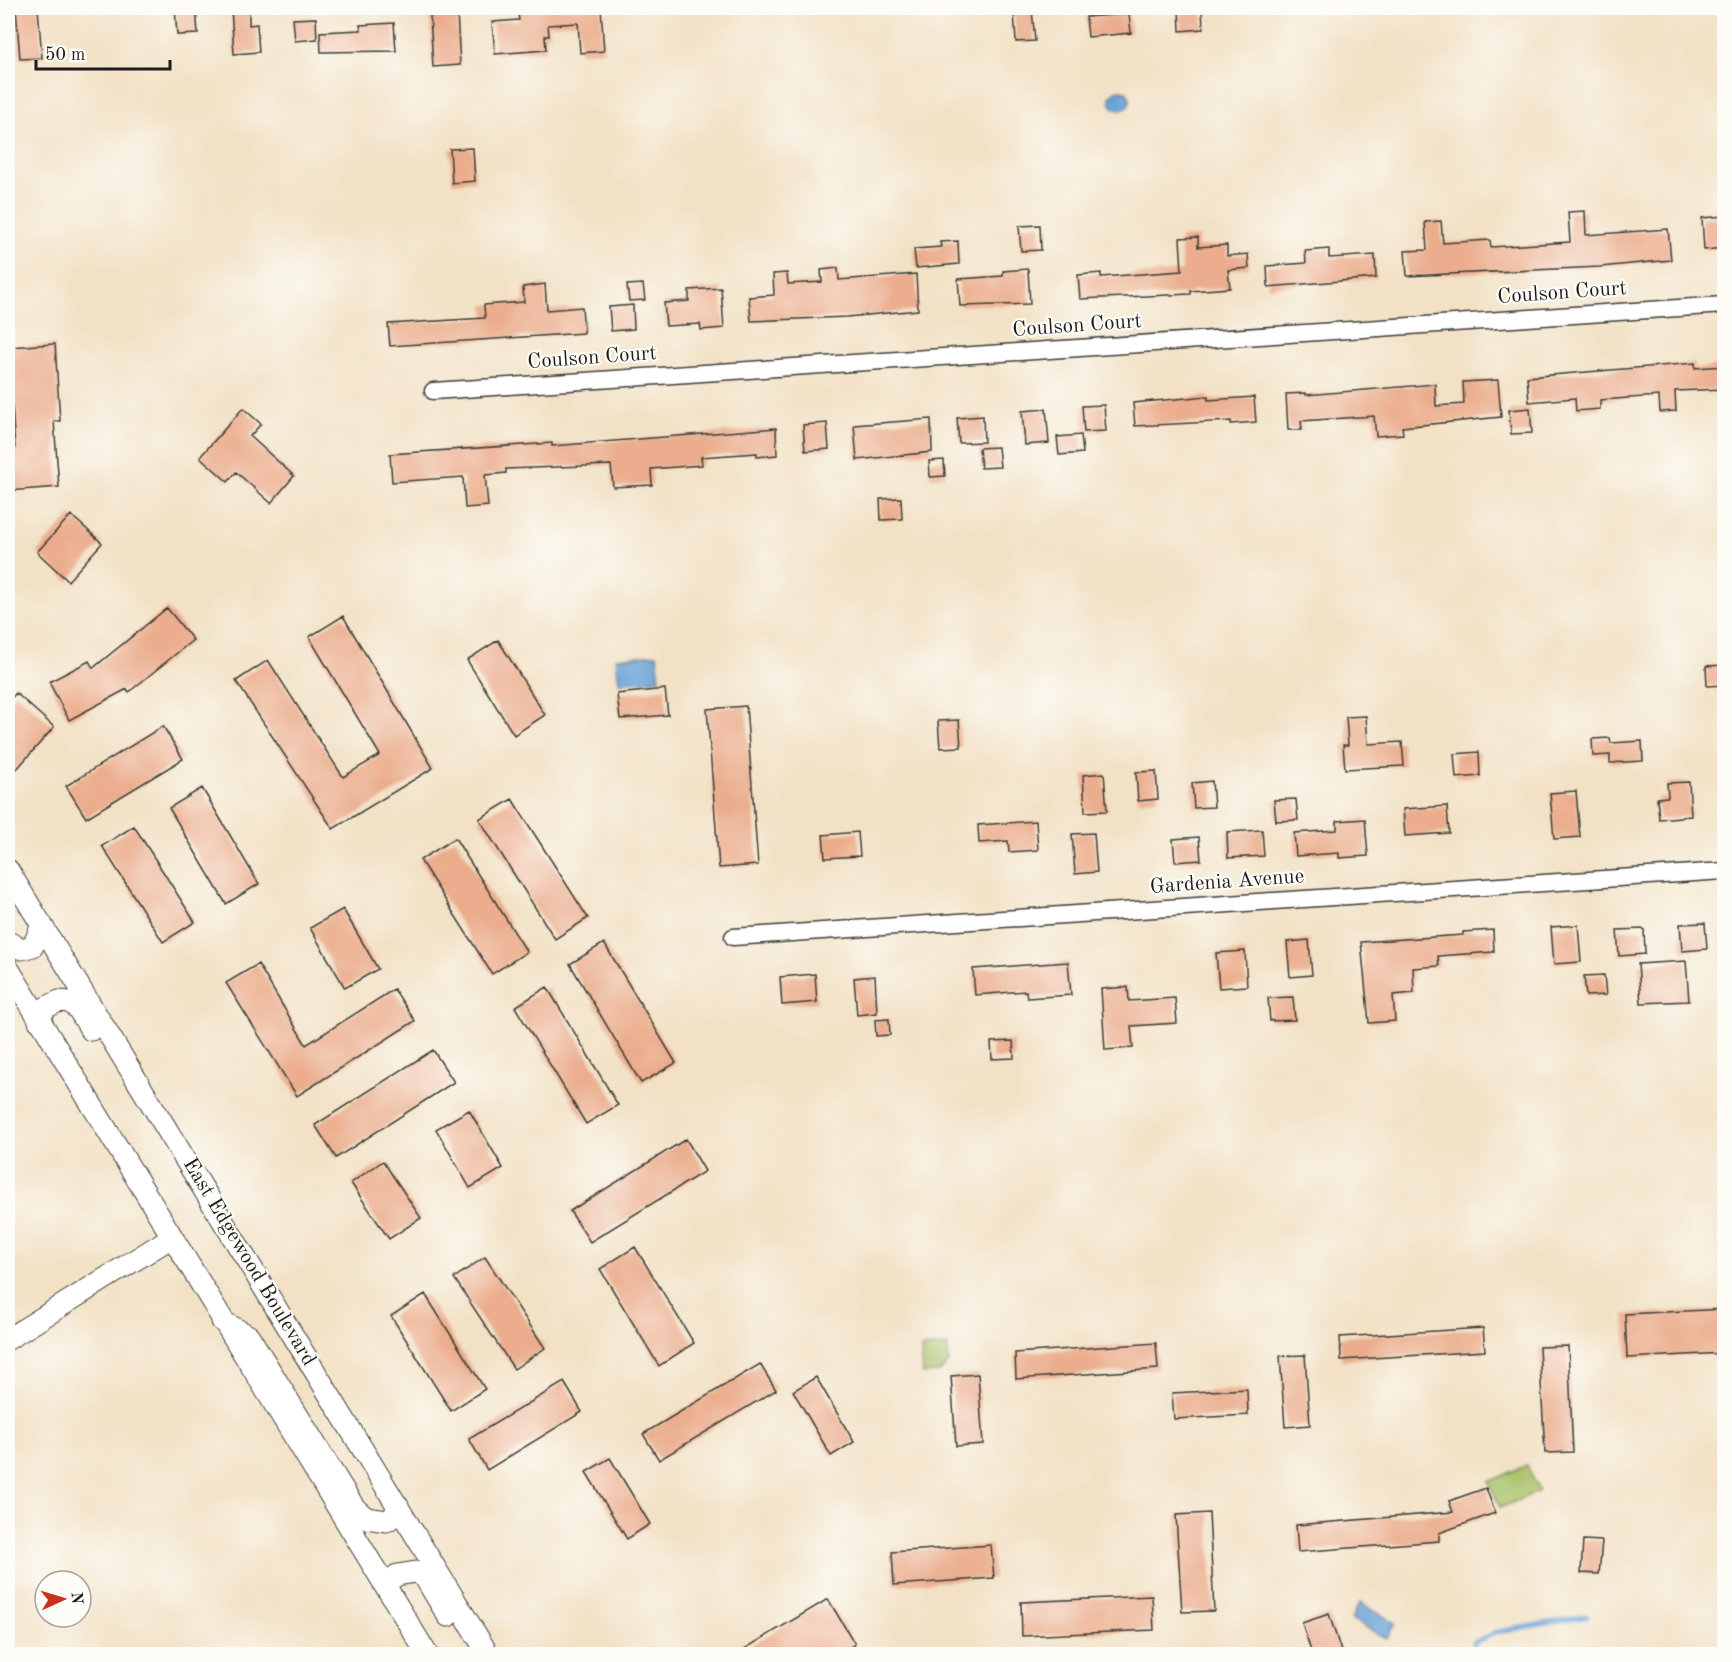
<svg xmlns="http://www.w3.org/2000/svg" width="1732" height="1662" font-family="'Old Standard TT',serif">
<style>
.green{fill:#a8c167;stroke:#626e42;stroke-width:1.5}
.water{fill:#66a0d6;stroke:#415e79;stroke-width:1.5}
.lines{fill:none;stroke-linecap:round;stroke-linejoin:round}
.stream{stroke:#66a0d6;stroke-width:5}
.building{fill:#ebad8d}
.minor-casing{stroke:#3c3a35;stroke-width:19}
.tertiary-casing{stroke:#3c3a35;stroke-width:23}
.minor{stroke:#fff;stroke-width:16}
.tertiary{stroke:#fff;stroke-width:21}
.labels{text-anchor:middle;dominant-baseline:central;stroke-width:4.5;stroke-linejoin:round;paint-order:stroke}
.street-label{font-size:21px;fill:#1c1c1c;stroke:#fdfcf7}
</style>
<rect width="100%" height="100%" fill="#fdfcf7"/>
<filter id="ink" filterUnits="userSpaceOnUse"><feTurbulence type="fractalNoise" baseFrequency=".0167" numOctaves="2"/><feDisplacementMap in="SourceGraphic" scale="12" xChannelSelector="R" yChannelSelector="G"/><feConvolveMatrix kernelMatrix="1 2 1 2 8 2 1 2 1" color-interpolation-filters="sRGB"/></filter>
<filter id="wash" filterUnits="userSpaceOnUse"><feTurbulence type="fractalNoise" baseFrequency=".008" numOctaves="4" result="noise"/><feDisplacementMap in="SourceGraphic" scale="24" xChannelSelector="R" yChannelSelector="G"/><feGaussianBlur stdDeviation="1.35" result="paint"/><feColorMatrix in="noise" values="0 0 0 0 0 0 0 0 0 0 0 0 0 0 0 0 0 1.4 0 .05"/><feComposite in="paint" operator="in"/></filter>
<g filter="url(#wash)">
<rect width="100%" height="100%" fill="#f2e1c5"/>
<!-- green -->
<path class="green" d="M 948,1346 L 949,1362 L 940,1372 L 923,1374 L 921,1348 Z
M 1527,1465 L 1539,1491 L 1500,1508 L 1489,1482 Z"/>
<!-- water -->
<path class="water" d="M1110 100a10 10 0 1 1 20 0a10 10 0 1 1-20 0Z
M 657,654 L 660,679 L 619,683 L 616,658 Z
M 1360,1603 L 1396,1623 L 1387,1639 L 1351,1619 Z"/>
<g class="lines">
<!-- stream -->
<path class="stream" d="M 1473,1654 L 1474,1642 L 1498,1632 L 1587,1616"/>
</g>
<g id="blocks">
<!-- building -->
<path class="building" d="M 16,8 L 38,8 L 42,58 L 20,59 Z
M 175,8 L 196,8 L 198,34 L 177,35 Z
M 231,8 L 249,8 L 249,25 L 257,24 L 259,52 L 234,54 Z
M 517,8 L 601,8 L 604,51 L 580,53 L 578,23 L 548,25 L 549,36 L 545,36 L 546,50 L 495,54 L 492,22 L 519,20 Z
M 1179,8 L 1202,8 L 1203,29 L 1180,31 Z
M 1032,10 L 1035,41 L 1016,42 L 1014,12 Z
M 457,13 L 460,65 L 433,67 L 430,15 Z
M 1129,14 L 1131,33 L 1088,37 L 1086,17 Z
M 316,18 L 317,39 L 295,41 L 293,19 Z
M 394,23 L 396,51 L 321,52 L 320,32 L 361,30 L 360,25 Z
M 473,148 L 475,181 L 452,183 L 450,149 Z
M 1585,211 L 1586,235 L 1668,229 L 1671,260 L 1600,267 L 1407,276 L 1405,251 L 1427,250 L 1425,222 L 1441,221 L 1443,243 L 1490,240 L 1491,247 L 1570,242 L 1568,212 Z
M 1725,216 L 1725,248 L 1704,250 L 1702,218 Z
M 1040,225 L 1041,250 L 1021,251 L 1019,226 Z
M 1198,237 L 1198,247 L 1227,245 L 1227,256 L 1248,254 L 1249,268 L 1228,270 L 1230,288 L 1191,291 L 1191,294 L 1080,299 L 1078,275 L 1101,273 L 1101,277 L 1182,271 L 1180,238 Z
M 958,241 L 959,264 L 916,268 L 914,249 L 941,247 L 940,242 Z
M 1329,249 L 1329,258 L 1375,255 L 1376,278 L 1268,287 L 1267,266 L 1306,263 L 1305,251 Z
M 838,268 L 839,280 L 916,274 L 918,310 L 847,317 L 751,321 L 749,297 L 774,295 L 773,274 L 787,273 L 788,284 L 822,282 L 821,270 Z
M 1028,269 L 1030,304 L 960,306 L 958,279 L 1003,276 L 1003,271 Z
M 545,284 L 547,310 L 582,307 L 584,333 L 390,346 L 388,324 L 485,318 L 484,305 L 524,302 L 523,287 Z
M 643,284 L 645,300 L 629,301 L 627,285 Z
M 721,288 L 724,328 L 701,330 L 700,324 L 666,326 L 664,303 L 689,301 L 689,290 Z
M 633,305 L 634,329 L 611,331 L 609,307 Z
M 55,344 L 60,421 L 54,421 L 59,487 L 8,491 L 8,449 L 15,449 L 8,347 Z
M 1695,363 L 1695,368 L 1725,366 L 1725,389 L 1675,391 L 1676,411 L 1660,412 L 1659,396 L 1600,400 L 1600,409 L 1576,411 L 1575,398 L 1529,402 L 1527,377 Z
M 1498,380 L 1501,417 L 1402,427 L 1403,434 L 1376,436 L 1374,416 L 1301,421 L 1302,430 L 1288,430 L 1286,394 L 1306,393 L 1306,395 L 1435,384 L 1436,406 L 1464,404 L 1463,382 Z
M 1208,396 L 1208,400 L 1254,397 L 1256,422 L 1231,424 L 1231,421 L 1135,426 L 1133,403 Z
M 1104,405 L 1106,431 L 1084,432 L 1082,406 Z
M 243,408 L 261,424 L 250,436 L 294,476 L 271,503 L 236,472 L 228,482 L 200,457 Z
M 1530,408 L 1532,433 L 1511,434 L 1509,410 Z
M 1046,409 L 1049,443 L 1025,445 L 1022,411 Z
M 983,416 L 984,442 L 959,443 L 957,418 Z
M 931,419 L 932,452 L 857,460 L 854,425 Z
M 827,423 L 829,449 L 805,451 L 803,425 Z
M 776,428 L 777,455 L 757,457 L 757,453 L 701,457 L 702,465 L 651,469 L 652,485 L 613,487 L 611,465 L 506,469 L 506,473 L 485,475 L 488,506 L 465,508 L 463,477 L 392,482 L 390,454 L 552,443 L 552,446 Z
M 1081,435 L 1083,453 L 1059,455 L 1057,437 Z
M 998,447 L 1000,467 L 981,468 L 979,448 Z
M 944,460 L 945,476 L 930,477 L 929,461 Z
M 901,498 L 902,519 L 881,520 L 880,499 Z
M 71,515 L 102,543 L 68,581 L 37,552 Z
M 167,608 L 193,640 L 129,692 L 127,689 L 69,720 L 49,682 L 89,661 L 93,668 Z
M 343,616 L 433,768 L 333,829 L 236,681 L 268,660 L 343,777 L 380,755 L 309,637 Z
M 498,640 L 545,715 L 514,735 L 467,660 Z
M 1725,665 L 1725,685 L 1707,686 L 1706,666 Z
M 665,689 L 668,715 L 620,719 L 617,694 Z
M 16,693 L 54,727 L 16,770 L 8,762 L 8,702 Z
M 746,706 L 758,865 L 719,868 L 707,709 Z
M 1366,716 L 1368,744 L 1402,742 L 1404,766 L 1345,769 L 1343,745 L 1348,745 L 1346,717 Z
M 959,720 L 961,747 L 940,748 L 938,721 Z
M 163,726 L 183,759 L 86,818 L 66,786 Z
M 1610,738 L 1611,743 L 1642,741 L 1643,761 L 1610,763 L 1610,755 L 1593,756 L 1592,739 Z
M 1479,752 L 1480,776 L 1456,778 L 1454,754 Z
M 1156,771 L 1158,799 L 1138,801 L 1136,772 Z
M 1104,773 L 1107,811 L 1085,812 L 1083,775 Z
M 1212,781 L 1214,807 L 1194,808 L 1192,783 Z
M 1689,782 L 1691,816 L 1659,819 L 1657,798 L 1668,797 L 1667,783 Z
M 202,788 L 259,884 L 226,904 L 169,808 Z
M 1576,791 L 1580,837 L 1554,839 L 1550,793 Z
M 512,799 L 588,918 L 555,939 L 479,819 Z
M 1296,799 L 1298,820 L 1276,821 L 1274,800 Z
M 1447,806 L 1449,833 L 1405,836 L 1403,809 Z
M 1365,819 L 1368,856 L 1339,858 L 1339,853 L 1296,856 L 1294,833 L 1337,830 L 1337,821 Z
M 1036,821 L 1038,850 L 1009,852 L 1008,841 L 979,843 L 978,825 Z
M 134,826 L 195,922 L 163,942 L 102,846 Z
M 1262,830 L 1264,856 L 1228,858 L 1227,832 Z
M 858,832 L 860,856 L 825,858 L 823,835 Z
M 1094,833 L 1097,872 L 1075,874 L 1072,834 Z
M 1199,837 L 1201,860 L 1175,862 L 1173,839 Z
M 455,838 L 527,952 L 492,974 L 420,860 Z
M 343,909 L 378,969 L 345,988 L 310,928 Z
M 1705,923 L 1707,949 L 1682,951 L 1680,924 Z
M 1578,925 L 1581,962 L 1554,964 L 1551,927 Z
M 1644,929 L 1645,954 L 1619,956 L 1617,930 Z
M 1493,930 L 1494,952 L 1438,956 L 1439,966 L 1413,968 L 1414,993 L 1393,995 L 1395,1021 L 1369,1023 L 1361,942 L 1463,935 L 1463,932 Z
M 1309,940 L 1312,975 L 1290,977 L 1287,942 Z
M 604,943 L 676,1063 L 641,1083 L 570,964 Z
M 1245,951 L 1247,986 L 1219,988 L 1216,953 Z
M 1686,961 L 1689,1001 L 1641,1003 L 1638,964 Z
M 1068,962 L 1071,995 L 1027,998 L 1026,991 L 975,995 L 973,969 Z
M 258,964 L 306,1045 L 394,989 L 415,1021 L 297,1096 L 226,983 Z
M 815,974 L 817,1002 L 782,1005 L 780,977 Z
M 1604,975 L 1606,995 L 1586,996 L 1584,976 Z
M 875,976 L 877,1013 L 857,1015 L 854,978 Z
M 547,987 L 618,1105 L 586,1124 L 515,1007 Z
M 1128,987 L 1129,1001 L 1175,998 L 1177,1023 L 1131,1026 L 1133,1048 L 1105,1050 L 1101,989 Z
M 1293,997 L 1295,1020 L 1270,1021 L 1268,998 Z
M 889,1019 L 890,1035 L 876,1036 L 875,1020 Z
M 1013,1041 L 1014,1058 L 992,1059 L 991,1042 Z
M 433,1050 L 454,1082 L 336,1158 L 315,1125 Z
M 469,1110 L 503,1168 L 470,1188 L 436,1129 Z
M 686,1139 L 705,1171 L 590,1242 L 570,1211 Z
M 383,1161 L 421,1218 L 389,1239 L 351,1183 Z
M 635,1247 L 694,1343 L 659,1366 L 600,1269 Z
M 485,1257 L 545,1348 L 514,1369 L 454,1278 Z
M 425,1294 L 485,1389 L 451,1411 L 391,1316 Z
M 1725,1309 L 1725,1353 L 1627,1358 L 1625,1314 Z
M 1483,1328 L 1485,1351 L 1341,1360 L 1340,1337 Z
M 1156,1343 L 1158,1369 L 1016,1379 L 1015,1353 Z
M 1568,1346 L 1573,1452 L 1545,1453 L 1539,1347 Z
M 1305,1355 L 1310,1425 L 1285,1427 L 1280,1356 Z
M 760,1364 L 776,1390 L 659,1460 L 643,1434 Z
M 978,1374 L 983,1444 L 956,1446 L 951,1376 Z
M 816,1377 L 854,1442 L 831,1456 L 793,1391 Z
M 564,1382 L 582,1412 L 487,1470 L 469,1439 Z
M 1247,1389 L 1248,1415 L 1174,1419 L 1172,1393 Z
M 610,1458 L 650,1524 L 627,1539 L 586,1472 Z
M 1486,1488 L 1495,1513 L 1439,1533 L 1439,1541 L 1298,1552 L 1296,1525 L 1453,1512 L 1449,1501 Z
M 1209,1513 L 1214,1611 L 1182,1612 L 1176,1515 Z
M 1583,1540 L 1602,1541 L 1599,1574 L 1581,1573 Z
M 991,1545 L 994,1578 L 894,1585 L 892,1552 Z
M 1152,1596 L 1154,1630 L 1022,1636 L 1021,1602 Z
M 828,1599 L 855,1644 L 839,1654 L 736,1654 Z
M 1329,1614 L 1342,1654 L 1312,1654 L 1302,1623 Z"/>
</g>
</g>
<g filter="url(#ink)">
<use href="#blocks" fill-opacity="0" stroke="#3c3a35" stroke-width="1.5"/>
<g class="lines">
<!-- minor casing -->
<g class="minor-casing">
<path id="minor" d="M 433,391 L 1724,305
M 733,937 L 1724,871"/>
</g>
<!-- tertiary casing -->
<g class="tertiary-casing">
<path id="tertiary" d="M 8,870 L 488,1654
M 8,942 L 22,949 L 33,946 L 42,925
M 8,968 L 427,1654
M 39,1021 L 45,1008 L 59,1001 L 70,1002 L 78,1009 L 91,1030
M 222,1321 L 249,1336 L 354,1507 L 366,1518 L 387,1521 L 394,1516 L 398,1505
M 8,1339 L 172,1237
M 384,1585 L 397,1575 L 416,1572 L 425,1578 L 448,1616"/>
</g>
<!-- minor -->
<use href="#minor" class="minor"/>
<!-- tertiary -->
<use href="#tertiary" class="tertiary"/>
</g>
</g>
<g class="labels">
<!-- street labels -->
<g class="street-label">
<text transform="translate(1562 293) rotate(-4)">Coulson Court</text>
<text transform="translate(1077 326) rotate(-4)">Coulson Court</text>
<text transform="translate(592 358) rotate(-4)">Coulson Court</text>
<text transform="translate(1227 882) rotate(-4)">Gardenia Avenue</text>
<text transform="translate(249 1262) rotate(59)">East Edgewood Boulevard</text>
</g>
</g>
<!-- margin -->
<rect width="1732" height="1662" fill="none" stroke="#fdfcf7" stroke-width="30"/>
<!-- north arrow -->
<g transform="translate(63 1599) rotate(86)"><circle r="28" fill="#fdfcf7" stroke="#a3a29f" stroke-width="1.5"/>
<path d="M0-4.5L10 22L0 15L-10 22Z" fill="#c8321e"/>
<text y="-9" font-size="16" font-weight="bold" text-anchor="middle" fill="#1c1c1c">N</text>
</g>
<!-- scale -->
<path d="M36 60v9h134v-9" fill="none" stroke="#1c1c1c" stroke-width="3"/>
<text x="45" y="60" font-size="18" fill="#1c1c1c" stroke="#fdfcf7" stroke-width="4.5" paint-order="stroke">50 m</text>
</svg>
